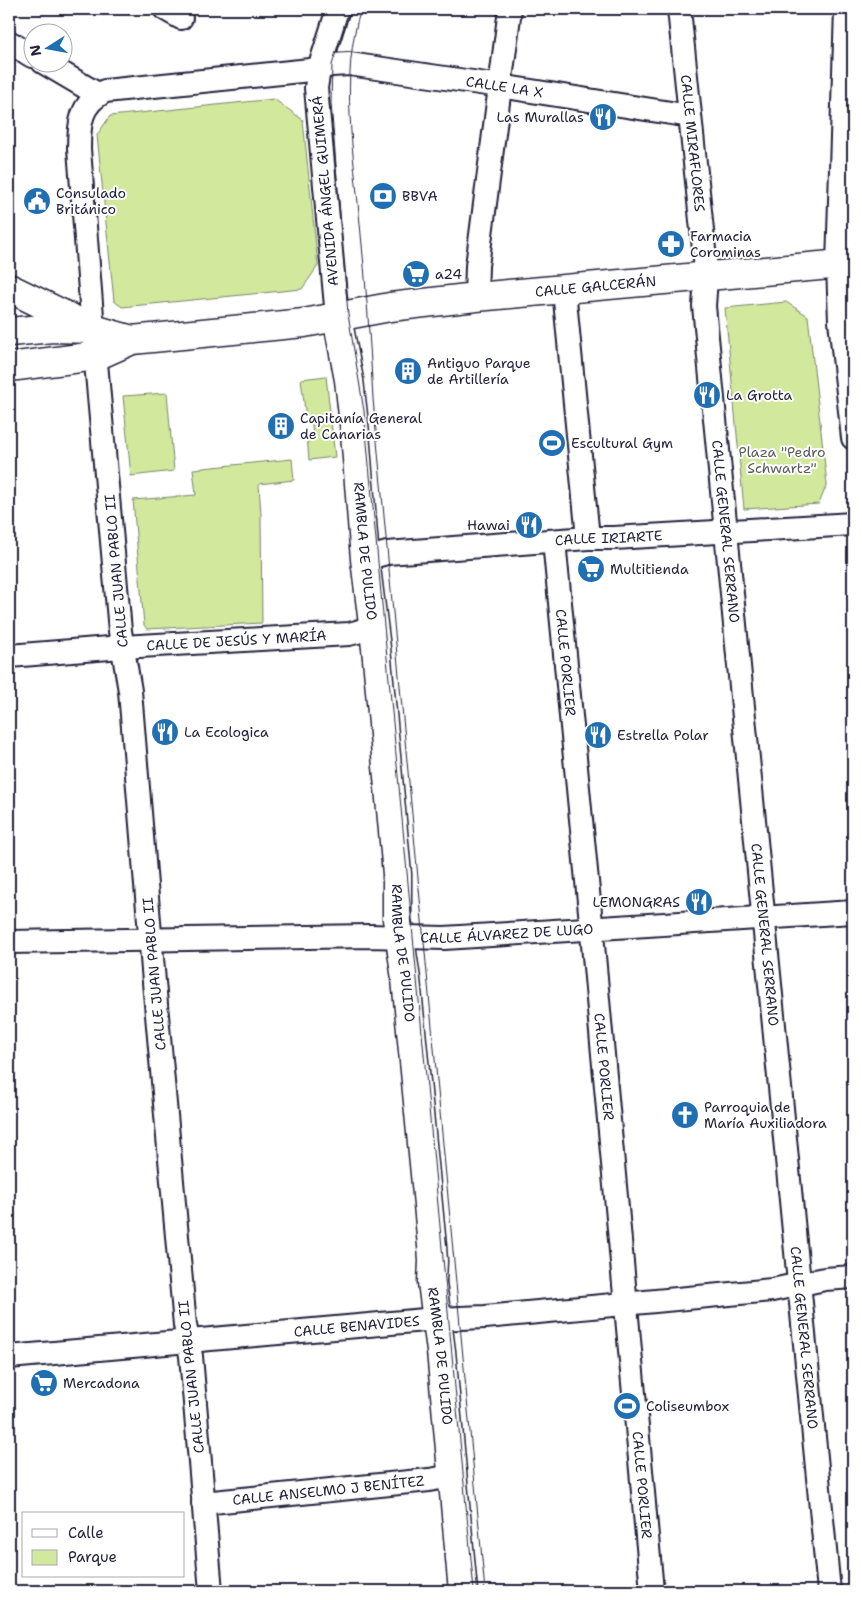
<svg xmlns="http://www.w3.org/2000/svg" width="862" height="1600" font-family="'Shantell Sans',sans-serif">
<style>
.green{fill:#d1e89d;stroke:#7a856c}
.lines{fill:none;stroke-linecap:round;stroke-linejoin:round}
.minor-casing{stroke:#22223b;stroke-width:26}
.tertiary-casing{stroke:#22223b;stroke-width:31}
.secondary-casing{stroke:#22223b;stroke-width:31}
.minor{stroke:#fff;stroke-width:22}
.tertiary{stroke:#fff;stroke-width:28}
.secondary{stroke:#fff;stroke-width:28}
.tram{stroke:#22223b;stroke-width:1}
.labels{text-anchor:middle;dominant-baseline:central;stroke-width:4;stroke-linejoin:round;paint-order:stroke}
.street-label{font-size:14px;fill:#22223b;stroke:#fff}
.poi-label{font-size:14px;fill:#22223b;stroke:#fff;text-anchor:start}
.park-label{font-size:14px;fill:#575d58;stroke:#fff}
</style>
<rect width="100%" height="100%" fill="#fff"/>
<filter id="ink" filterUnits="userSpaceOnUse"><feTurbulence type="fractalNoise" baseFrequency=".02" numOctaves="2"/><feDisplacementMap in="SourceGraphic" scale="10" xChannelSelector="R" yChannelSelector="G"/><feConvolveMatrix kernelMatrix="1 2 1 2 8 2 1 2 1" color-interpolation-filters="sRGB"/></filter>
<g filter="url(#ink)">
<!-- green -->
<path class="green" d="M 274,99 L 303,120 L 318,266 L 302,289 L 122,307 L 114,301 L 97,135 L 110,116 Z
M 786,302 L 808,316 L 827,484 L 819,504 L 744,509 L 725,308 Z
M 326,376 L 335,457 L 309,460 L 307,436 L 313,435 L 311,417 L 306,418 L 301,379 Z
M 167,393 L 174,471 L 131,476 L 123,396 Z
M 292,459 L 294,480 L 259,484 L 261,515 L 262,623 L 147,629 L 144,625 L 133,500 L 196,495 L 193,469 Z"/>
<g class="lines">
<!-- minor casing -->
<g class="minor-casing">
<g id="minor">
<path d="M 165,9 L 181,18"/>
<path id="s1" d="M 679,9 L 705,259 L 706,278 L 704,306 L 829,1591"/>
<path d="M 846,9 L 838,265 L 840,321 L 853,438"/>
<path d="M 9,42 L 32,56"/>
<path d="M 43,62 L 99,95"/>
<path d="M 564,290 L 588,538"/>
<path d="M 476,297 L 477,266 L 510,9"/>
<path d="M 337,317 L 316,88 L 319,69 L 338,9"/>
<path id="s2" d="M 554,541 L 590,912 L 652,1591"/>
<path id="s3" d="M 365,559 L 387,553 L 588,538 L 614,538 L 853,524"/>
<path id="s4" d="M 9,656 L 122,647 L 349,634 L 357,632 L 373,626"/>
<path id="s5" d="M 9,942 L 369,936 L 444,938 L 853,912"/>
<path id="s6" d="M 9,1357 L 436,1319 L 485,1317 L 772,1290 L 825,1279 L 853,1277"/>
<path id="s7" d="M 203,1503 L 429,1480 L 441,1478 L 452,1471"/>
<path id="s8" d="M 211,1591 L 191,1356 L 185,1325 L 154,982 L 130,691 L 120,631 L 93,329 L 79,149 C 79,124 80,104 105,91 L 310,70 L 332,65 L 349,64 L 500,86 L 690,116"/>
</g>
</g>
<!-- tertiary casing -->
<g class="tertiary-casing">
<g id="tertiary">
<path d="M 9,288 L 93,329"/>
<path id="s9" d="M 337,317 L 349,380 L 355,433 L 365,559 L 376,648 L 397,874 L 397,919 L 406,979 L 432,1246 L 433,1261 L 432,1282 L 441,1351 L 463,1591"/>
</g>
</g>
<!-- secondary casing -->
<g class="secondary-casing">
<g id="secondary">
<path d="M 9,332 L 53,328 L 93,329 L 132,340"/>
<path id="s10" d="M 9,367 L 96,356 L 132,340 L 304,323 L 390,307 L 476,297 L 853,263"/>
</g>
</g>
<!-- minor -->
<use href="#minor" class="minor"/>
<!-- tertiary -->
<use href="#tertiary" class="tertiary"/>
<!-- secondary -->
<use href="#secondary" class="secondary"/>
<!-- tram -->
<path class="tram" d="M 349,9 L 332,65 L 331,103 L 348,314 L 364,411 L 474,1591
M 361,9 C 339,76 354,154 360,224 C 366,282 370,340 373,399 L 485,1591"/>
</g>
</g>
<!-- icons -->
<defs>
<g id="restaurant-disc" transform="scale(1.4375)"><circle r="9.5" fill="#1f6fb2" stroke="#fff"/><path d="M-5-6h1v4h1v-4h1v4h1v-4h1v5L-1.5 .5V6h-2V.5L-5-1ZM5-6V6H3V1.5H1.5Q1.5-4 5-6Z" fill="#fff"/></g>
<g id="bank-disc" transform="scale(1.4375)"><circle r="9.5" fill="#1f6fb2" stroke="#fff"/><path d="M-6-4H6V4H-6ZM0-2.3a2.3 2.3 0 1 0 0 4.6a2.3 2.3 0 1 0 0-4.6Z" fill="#fff"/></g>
<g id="civic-disc" transform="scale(1.4375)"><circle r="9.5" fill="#1f6fb2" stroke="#fff"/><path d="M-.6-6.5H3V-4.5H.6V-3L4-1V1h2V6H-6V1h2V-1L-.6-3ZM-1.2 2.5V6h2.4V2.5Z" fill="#fff"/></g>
<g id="pharmacy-disc" transform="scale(1.4375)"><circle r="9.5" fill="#1f6fb2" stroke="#fff"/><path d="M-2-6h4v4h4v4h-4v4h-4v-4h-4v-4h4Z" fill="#fff"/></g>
<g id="supermarket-disc" transform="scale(1.4375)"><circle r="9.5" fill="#1f6fb2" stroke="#fff"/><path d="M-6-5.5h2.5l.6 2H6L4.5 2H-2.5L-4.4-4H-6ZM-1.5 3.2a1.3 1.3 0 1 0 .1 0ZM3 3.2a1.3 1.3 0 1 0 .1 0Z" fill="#fff"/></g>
<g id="building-disc" transform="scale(1.4375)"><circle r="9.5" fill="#1f6fb2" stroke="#fff"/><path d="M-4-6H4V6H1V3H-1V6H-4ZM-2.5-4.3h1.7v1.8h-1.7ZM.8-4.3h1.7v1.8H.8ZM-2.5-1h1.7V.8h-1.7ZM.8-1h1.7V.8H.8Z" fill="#fff"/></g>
<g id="stadium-disc" transform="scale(1.4375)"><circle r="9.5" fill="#1f6fb2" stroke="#fff"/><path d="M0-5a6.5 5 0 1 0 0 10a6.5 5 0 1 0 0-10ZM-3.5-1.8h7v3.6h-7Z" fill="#fff"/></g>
<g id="church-disc" transform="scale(1.4375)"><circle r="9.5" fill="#1f6fb2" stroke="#fff"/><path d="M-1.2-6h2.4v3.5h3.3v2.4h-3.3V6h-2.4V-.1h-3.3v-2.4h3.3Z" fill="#fff"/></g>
</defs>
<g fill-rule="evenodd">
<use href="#restaurant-disc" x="603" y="117"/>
<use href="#bank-disc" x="383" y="196"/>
<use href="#civic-disc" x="37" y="201"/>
<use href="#pharmacy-disc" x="671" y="244"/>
<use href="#supermarket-disc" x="416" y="274"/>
<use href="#building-disc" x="408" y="371"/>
<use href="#restaurant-disc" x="707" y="395"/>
<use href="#building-disc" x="281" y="426"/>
<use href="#stadium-disc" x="552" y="443"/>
<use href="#restaurant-disc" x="529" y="525"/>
<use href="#supermarket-disc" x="591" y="569"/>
<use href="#restaurant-disc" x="165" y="732"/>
<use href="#restaurant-disc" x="598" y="735"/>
<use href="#restaurant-disc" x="699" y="902"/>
<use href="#church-disc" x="685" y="1115"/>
<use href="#supermarket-disc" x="44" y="1383"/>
<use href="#stadium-disc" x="627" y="1406"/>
</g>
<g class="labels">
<!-- street labels -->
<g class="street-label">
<text stroke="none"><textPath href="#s8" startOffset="1919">CALLE LA X</textPath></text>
<text stroke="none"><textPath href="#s1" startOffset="135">CALLE MIRAFLORES</textPath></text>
<text transform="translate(325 191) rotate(-95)">AVENIDA ÁNGEL GUIMERÁ</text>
<text stroke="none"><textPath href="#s10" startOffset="594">CALLE GALCERÁN</textPath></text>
<text stroke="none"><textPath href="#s1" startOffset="525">CALLE GENERAL SERRANO</textPath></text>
<text stroke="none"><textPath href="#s3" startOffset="245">CALLE IRIARTE</textPath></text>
<text stroke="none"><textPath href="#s9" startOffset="236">RAMBLA DE PULIDO</textPath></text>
<text transform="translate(116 571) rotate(-95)">CALLE JUAN PABLO II</text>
<text stroke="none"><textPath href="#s4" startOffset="228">CALLE DE JESÚS Y MARÍA</textPath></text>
<text stroke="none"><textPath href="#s2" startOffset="122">CALLE PORLIER</textPath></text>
<text stroke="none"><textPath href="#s5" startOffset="498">CALLE ÁLVAREZ DE LUGO</textPath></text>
<text stroke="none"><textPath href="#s1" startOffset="930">CALLE GENERAL SERRANO</textPath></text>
<text stroke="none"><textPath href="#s9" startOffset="640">RAMBLA DE PULIDO</textPath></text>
<text transform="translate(154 974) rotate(-95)">CALLE JUAN PABLO II</text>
<text stroke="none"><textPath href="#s2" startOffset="528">CALLE PORLIER</textPath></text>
<text stroke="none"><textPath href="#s6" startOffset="349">CALLE BENAVIDES</textPath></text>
<text stroke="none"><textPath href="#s1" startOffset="1335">CALLE GENERAL SERRANO</textPath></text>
<text stroke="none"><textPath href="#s9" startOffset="1045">RAMBLA DE PULIDO</textPath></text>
<text transform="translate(191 1377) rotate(-96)">CALLE JUAN PABLO II</text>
<text stroke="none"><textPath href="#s2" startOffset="948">CALLE PORLIER</textPath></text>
<text stroke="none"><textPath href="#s7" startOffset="126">CALLE ANSELMO J BENÍTEZ</textPath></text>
</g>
<!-- poi labels -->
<g class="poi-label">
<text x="584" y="117" text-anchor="end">Las Murallas</text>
<text x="56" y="193">Consulado<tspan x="56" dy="16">Británico</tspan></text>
<text x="402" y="196">BBVA</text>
<text x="690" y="236">Farmacia<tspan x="690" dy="16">Corominas</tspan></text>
<text x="435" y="274">a24</text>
<text x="427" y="363">Antiguo Parque<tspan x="427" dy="16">de Artillería</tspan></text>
<text x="726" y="395">La Grotta</text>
<text x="300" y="418">Capitanía General<tspan x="300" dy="16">de Canarias</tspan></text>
<text x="571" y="443">Escultural Gym</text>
<text x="510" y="525" text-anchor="end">Hawai</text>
<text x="610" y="569">Multitienda</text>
<text x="184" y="732">La Ecologica</text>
<text x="617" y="735">Estrella Polar</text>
<text x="680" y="902" text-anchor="end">LEMONGRAS</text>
<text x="704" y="1107">Parroquia de<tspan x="704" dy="16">María Auxiliadora</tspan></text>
<text x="63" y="1383">Mercadona</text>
<text x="646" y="1406">Coliseumbox</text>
</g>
<!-- park labels -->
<g class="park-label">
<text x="782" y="452">Plaza "Pedro<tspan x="782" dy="16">Schwartz"</tspan></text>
</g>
</g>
<!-- margin -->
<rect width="862" height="1600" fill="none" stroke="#fff" stroke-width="30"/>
<rect x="15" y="15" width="832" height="1570" fill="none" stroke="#22223b" stroke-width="2" filter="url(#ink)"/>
<!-- legend -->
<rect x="22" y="1512" width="162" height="65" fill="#ffffff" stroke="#a7a7b1"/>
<rect x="32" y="1529" width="25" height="8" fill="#ffffff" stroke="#a7a7b1"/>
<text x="68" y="1538" font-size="15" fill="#22223b">Calle</text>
<rect x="32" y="1550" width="25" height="15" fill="#d1e89d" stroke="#a7a7b1"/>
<text x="68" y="1562" font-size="15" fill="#22223b">Parque</text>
<!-- north arrow -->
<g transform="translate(48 48) rotate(259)"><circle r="24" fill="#ffffff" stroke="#a7a7b1"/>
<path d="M0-4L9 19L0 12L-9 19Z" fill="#1f6fb2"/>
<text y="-8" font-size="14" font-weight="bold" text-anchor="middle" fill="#22223b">N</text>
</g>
</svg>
